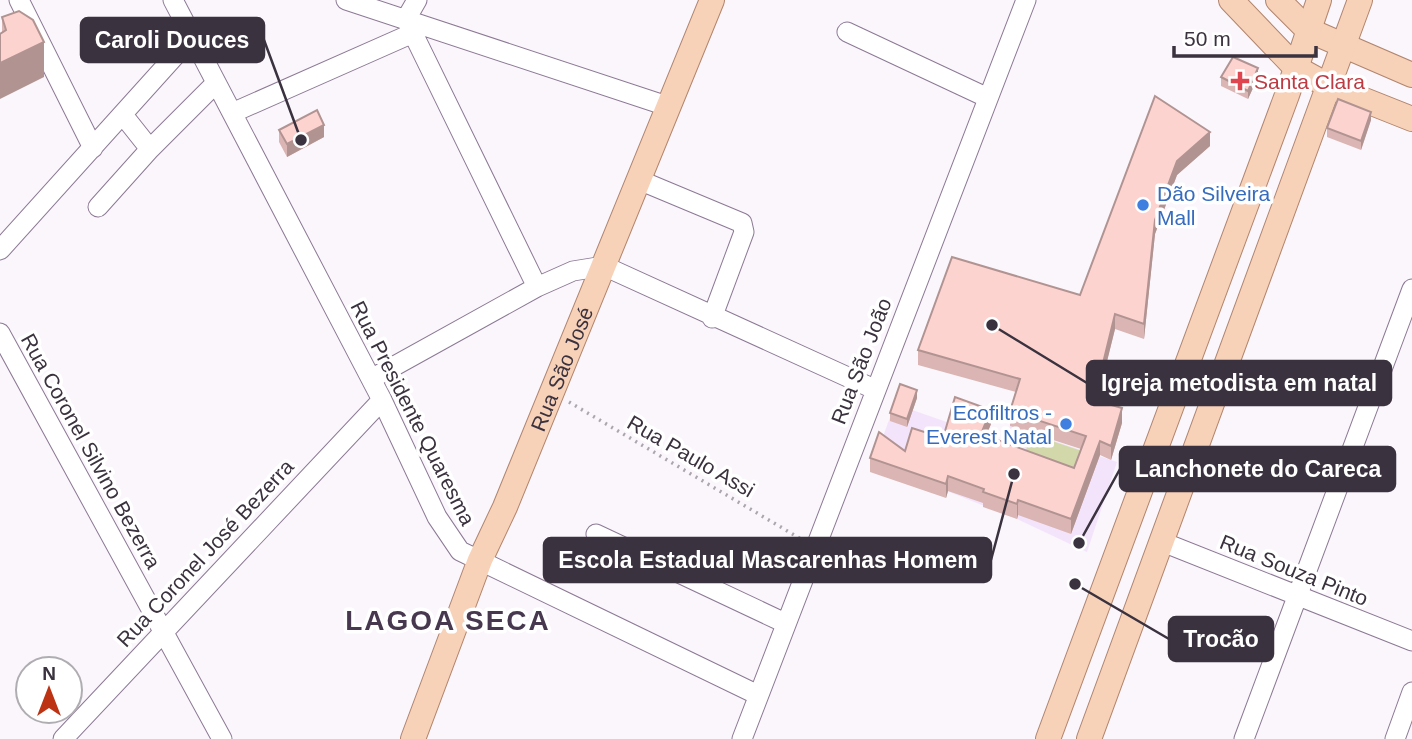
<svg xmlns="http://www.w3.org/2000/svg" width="1412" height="739" font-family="Helvetica,sans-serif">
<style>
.built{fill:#f4e4fb}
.green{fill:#d3d8ab}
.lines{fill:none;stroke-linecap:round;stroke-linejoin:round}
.minor-casing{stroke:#8c7995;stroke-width:21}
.major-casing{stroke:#b1856e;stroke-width:26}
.path{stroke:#aba5ae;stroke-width:3.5;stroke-dasharray:2 5;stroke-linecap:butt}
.minor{stroke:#fff;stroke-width:19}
.major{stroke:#f7d1b8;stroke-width:24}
.wall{fill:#dab5b3}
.shaded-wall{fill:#b19492}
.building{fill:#fdd3d0;stroke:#b19492;stroke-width:2}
.health-dot{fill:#e0444e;stroke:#fff;stroke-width:2.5}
.shop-dot{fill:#3f7fe0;stroke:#fff;stroke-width:2.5}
.labels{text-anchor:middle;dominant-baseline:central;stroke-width:7;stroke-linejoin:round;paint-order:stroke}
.health-label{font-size:21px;fill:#be3a42;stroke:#fff;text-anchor:start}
.shop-label{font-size:21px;fill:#366cbe;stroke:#fff;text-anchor:start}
.street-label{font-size:21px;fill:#3a323e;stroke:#fff}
.district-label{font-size:28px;font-weight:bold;letter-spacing:2px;fill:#47374f;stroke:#fff}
.leader{fill:none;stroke:#3a323e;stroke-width:2.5}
.callout-dot{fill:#3a323e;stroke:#fff;stroke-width:2.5}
.callout{fill:#3a323e;stroke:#3a323e;stroke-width:2.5}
.callout-label{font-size:23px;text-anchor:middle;font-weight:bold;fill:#fff}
</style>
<rect width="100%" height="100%" fill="#faf6fc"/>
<!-- built -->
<path class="built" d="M 895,404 L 1004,442 L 1010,426 L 1117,462 L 1087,552 L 1017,519 L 932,485 L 879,447 Z"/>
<!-- green -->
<path class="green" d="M 1031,434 L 1082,451 L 1072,478 L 1023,460 Z"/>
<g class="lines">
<!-- minor casing -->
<g class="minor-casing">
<path id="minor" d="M 19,0 L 93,148
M 173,0 L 382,400 L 437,517 L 460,551 L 758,695
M 346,0 L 670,107
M 417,0 L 406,19 L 537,287
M 847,32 L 988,98
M 232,113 L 413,33
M 150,149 L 216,83
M 639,180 L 742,223 L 744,232 L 712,318
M 98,207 L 150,149 L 123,115
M 0,250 L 192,37
M 0,333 L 222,739
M 371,379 L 537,287 L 573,271 L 604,266 L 874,389
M 596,534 L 785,623
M 1160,541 L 1412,641
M 63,739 L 382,400
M 742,739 L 1026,0
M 1244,739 L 1412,289
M 1395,739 L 1412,692"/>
</g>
<!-- major casing -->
<g class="major-casing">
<g id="major">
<path d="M 1231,0 L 1296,68 L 1329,86 L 1412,119"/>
<path d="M 1278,0 L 1308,30 L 1412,75"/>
<path id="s1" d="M 413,739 L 480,560 L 505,507 L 712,0"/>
<path d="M 1048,739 L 1287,95 L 1319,0"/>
<path d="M 1089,739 L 1360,0"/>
</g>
</g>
<!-- path -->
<path class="path" d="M 569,402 L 801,539"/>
<!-- minor -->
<use href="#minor" class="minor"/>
<!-- major -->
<use href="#major" class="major"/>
</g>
<!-- wall -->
<path class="wall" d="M 2,17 L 44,77 L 2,33 Z
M 1221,77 L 1258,77 L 1248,99 L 1221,86 Z
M 1155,96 L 1210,146 L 1177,175 L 1155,234 L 1144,339 L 1115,329 L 1097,401 L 1122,423 L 1111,460 L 1100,455 L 1071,534 L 1018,515 L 1017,519 L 983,507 L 983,503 L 948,491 L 946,498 L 870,472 L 870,458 L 905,451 L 943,438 L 991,424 L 986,436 L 1074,468 L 1081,449 L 1010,426 L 1010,411 L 1016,392 L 918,365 L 918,350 L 1080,295 Z
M 1371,120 L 1361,150 L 1327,137 L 1327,128 Z
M 279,130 L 324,137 L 287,157 L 279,142 Z
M 917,398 L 907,427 L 890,421 L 890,413 Z"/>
<!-- shaded-wall -->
<path class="shaded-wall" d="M 44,42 L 44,77 L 0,99 L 0,63 Z
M 1258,68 L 1258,77 L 1248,99 L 1248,91 Z
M 1371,112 L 1371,120 L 1361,150 L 1361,141 Z
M 324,125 L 324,137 L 287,157 L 287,144 Z
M 1210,132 L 1210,146 L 1177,175 L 1155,234 L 1144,339 L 1144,324 L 1155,220 L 1177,161 Z
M 1115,314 L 1115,329 L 1094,414 L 1094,400 Z
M 917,390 L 917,398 L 907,427 L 907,419 Z
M 1122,408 L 1122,423 L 1111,460 L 1111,446 Z
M 991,410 L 991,424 L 981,448 L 981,434 Z
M 1100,441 L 1100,455 L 1071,534 L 1071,519 Z
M 948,476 L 948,491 L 946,498 L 946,484 Z
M 1018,500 L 1018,515 L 1017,519 L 1017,504 Z"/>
<!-- building -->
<path class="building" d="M 19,11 L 33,20 L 44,42 L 0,63 L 0,34 L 6,30 L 2,17 Z
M 1233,57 L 1258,68 L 1248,91 L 1221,77 Z
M 1155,96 L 1210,132 L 1177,161 L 1155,220 L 1144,324 L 1115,314 L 1094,400 L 1122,408 L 1111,446 L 1100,441 L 1071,519 L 1018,500 L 1017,504 L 983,492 L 984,489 L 948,476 L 946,484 L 870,458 L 879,432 L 905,451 L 912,428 L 943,438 L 955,397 L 991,410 L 981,434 L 1074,468 L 1086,436 L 1010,411 L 1020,379 L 918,350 L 952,257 L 1080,295 Z
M 1338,99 L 1371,112 L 1361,141 L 1327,128 Z
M 317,110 L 324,125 L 287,144 L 279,130 Z
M 900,384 L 917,390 L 907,419 L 890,413 Z"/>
<!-- markers -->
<path class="health-dot" d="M1236.5 70.5h7v7h7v7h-7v7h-7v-7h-7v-7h7z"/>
<g class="shop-dot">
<circle cx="1143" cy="205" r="7"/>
<circle cx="1066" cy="424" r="7"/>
</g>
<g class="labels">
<!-- health labels -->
<g class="health-label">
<text x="1254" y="81">Santa Clara</text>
</g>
<!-- shop labels -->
<g class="shop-label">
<text x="1157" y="193">Dão Silveira<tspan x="1157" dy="24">Mall</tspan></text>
<text x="1052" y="412" text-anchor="end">Ecofiltros -<tspan x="1052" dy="24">Everest Natal</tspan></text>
</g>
<!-- street labels -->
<g class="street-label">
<text transform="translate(861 361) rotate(-69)">Rua São João</text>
<text stroke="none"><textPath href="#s1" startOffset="399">Rua São José</textPath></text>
<text transform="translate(413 413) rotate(63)">Rua Presidente Quaresma</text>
<text transform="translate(91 451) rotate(61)">Rua Coronel Silvino Bezerra</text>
<text transform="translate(691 456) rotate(30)">Rua Paulo Assi</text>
<text transform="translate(205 553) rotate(-47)">Rua Coronel José Bezerra</text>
<text transform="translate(1294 570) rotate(22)">Rua Souza Pinto</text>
</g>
<!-- district labels -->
<g class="district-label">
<text x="448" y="620">LAGOA SECA</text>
</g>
</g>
<!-- callouts -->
<path class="leader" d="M301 140L264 40M992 325L1087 383M1079 543L1120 469M1014 474L991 560M1075 584L1169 639"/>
<g class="callout-dot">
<circle cx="301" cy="140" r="7"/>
<circle cx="992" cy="325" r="7"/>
<circle cx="1079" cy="543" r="7"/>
<circle cx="1014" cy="474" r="7"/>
<circle cx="1075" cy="584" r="7"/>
</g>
<g class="callout">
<rect x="81" y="18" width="183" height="44" rx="7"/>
<rect x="1087" y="361" width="304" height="44" rx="7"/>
<rect x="1120" y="447" width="275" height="44" rx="7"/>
<rect x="544" y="538" width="447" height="44" rx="7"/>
<rect x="1169" y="617" width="104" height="44" rx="7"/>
</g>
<g class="callout-label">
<text x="172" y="48">Caroli Douces</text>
<text x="1239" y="391">Igreja metodista em natal</text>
<text x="1258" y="477">Lanchonete do Careca</text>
<text x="768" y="568">Escola Estadual Mascarenhas Homem</text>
<text x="1221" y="647">Trocão</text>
</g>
<!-- north arrow -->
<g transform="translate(49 690)"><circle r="33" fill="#ffffff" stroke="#b0adb2" stroke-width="2"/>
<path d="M0-5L12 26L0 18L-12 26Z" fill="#bd3213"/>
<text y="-10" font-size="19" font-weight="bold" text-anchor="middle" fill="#3a323e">N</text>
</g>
<!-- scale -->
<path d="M1174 46v10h142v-10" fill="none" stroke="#3a323e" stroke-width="3.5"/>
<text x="1184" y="46" font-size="21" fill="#3a323e" stroke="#ffffff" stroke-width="5" paint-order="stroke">50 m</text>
</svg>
